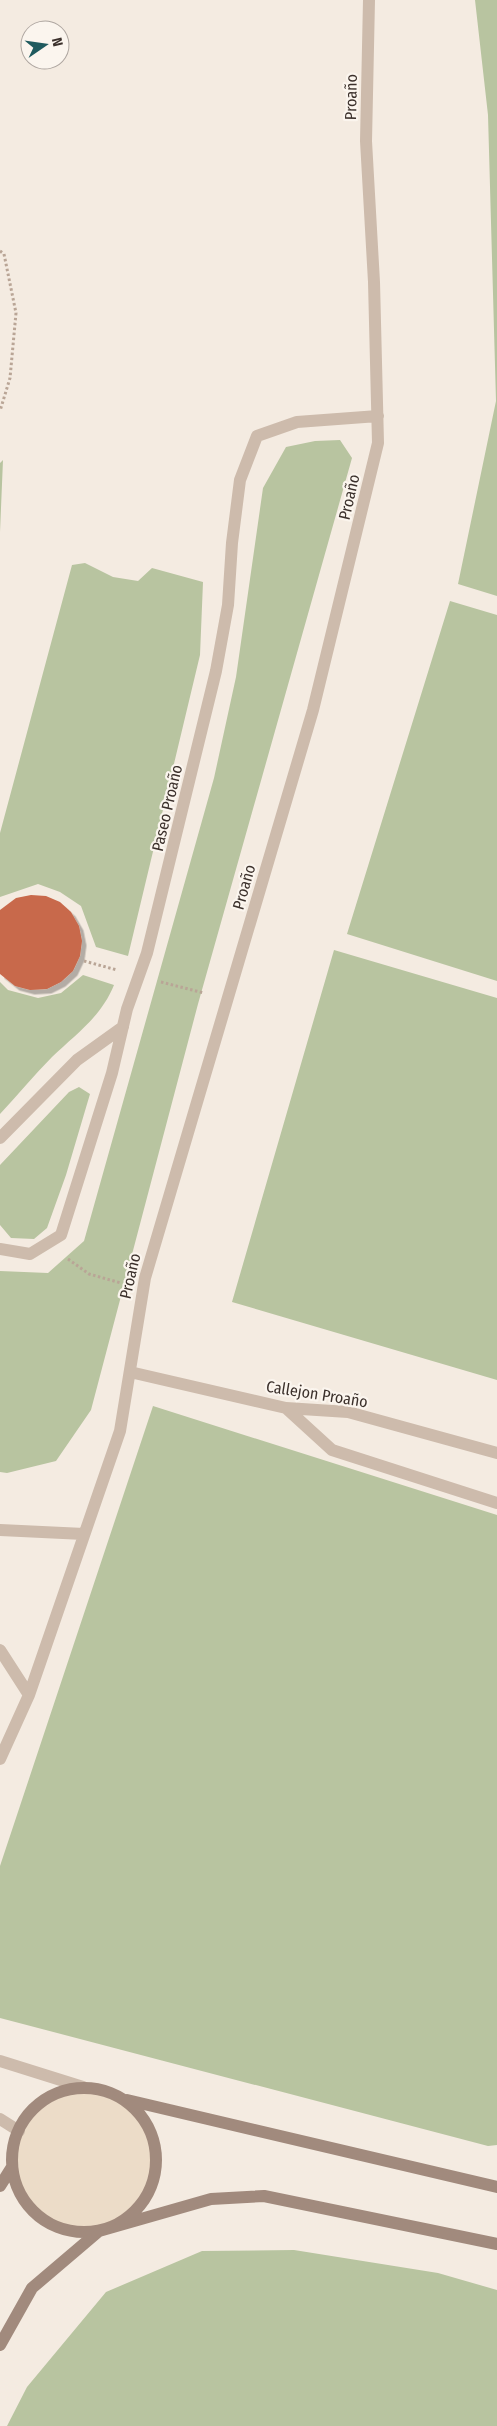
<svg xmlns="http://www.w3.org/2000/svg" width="497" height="2426" font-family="'Fira Sans Condensed',sans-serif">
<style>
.green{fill:#b8c4a0}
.plaza{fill:#ecdcc8}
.building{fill:#c8694b;filter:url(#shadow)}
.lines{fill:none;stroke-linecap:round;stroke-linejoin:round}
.path{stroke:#b9a596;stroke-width:3;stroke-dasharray:2.5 2.5;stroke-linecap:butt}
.lane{stroke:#cdbbac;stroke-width:12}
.secondary{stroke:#a18a7d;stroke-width:12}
.labels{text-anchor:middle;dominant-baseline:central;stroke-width:4.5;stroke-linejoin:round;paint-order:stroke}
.street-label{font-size:16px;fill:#3b302b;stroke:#fbf5ee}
</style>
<defs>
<filter id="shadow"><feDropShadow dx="4.5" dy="4.5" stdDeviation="0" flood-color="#0004"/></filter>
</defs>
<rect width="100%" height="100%" fill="#f4ebe1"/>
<!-- green -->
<path class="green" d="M 475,0 L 497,0 L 497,596 L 458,584 L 496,401 L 488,115 Z
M 340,440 L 352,458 L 198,1004 L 91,1410 L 56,1461 L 7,1473 L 0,1472 L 0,1271 L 48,1273 L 84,1241 L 214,778 L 236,677 L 263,488 L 286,447 L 315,441 Z
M 3,460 L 0,532 L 0,463 Z
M 85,563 L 113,577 L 138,581 L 152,568 L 203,582 L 200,655 L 128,956 L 96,947 L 81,906 L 60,892 L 38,884 L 0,897 L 0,833 L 72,565 Z
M 450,601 L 497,615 L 497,981 L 347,934 Z
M 334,950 L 497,998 L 497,1380 L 232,1302 Z
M 83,975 L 114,985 C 101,1017 76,1034 52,1057 C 34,1075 17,1096 0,1114 L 0,982 L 8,990 L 38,998 L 61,993 Z
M 79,1087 L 90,1094 L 66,1175 L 47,1228 L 34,1239 L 11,1238 L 0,1225 L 0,1165 L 69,1092 Z
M 153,1406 L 497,1515 L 497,2145 L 488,2146 L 0,2018 L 0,1866 Z
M 294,2250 L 438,2273 L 497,2290 L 497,2426 L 7,2426 L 27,2387 L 106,2292 L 202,2251 Z"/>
<!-- plaza -->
<path class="plaza" d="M12 2160a72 72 0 1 1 144 0a72 72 0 1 1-144 0Z"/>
<!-- building -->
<path class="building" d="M 31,895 L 46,896 L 60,902 L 71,912 L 79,926 L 82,941 L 80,956 L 73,971 L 61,982 L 47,989 L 30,990 L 15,986 L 0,974 L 0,910 L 16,898 Z"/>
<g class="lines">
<!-- path -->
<path class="path" d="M 0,251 L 4,254 L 16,313 L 10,378 L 0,411
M 84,961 L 117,970
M 161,982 L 204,993
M 68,1259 L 89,1274 L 121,1283"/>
<!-- lane -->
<path class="lane" d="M 0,1138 L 77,1060 L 123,1027
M 0,1249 L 30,1254 L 61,1235 L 112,1073 L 127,1009 L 147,953 L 216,671 L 228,605 L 232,543 L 240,480 L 257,436 L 297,422 L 378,416
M 130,1372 L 286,1408 L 348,1412 L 497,1453
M 286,1408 L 332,1450 L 497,1503
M 0,1530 L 84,1534
M 0,1650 L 29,1695
M 0,1759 L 29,1695 L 120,1431 L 145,1278 L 313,710 L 378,443 L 374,282 L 366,141 L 369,0
M 0,2061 L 83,2087
M 0,2119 L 19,2131"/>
<!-- secondary -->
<path class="secondary" d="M12 2160a72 72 0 1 1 144 0a72 72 0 1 1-144 0Z
M 127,2100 L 497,2187
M 0,2186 L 12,2167
M 0,2345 L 32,2288 L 99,2231 L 211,2199 L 264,2196 L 497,2244"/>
</g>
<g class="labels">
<!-- street labels -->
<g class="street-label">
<text transform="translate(351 97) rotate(-89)">Proaño</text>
<text transform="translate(349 497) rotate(-77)">Proaño</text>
<text transform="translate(167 808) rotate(-77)">Paseo Proaño</text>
<text transform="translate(244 887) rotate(-74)">Proaño</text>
<text transform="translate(130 1276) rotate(-77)">Proaño</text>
<text transform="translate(317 1394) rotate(9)">Callejon Proaño</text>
</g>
</g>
<!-- north arrow -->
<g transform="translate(45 45) rotate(77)"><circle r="24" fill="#fbf5ee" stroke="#aea6a0"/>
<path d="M0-4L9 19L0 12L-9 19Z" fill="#1f5a5e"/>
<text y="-8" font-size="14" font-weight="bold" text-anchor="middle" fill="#3b302b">N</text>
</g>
</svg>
